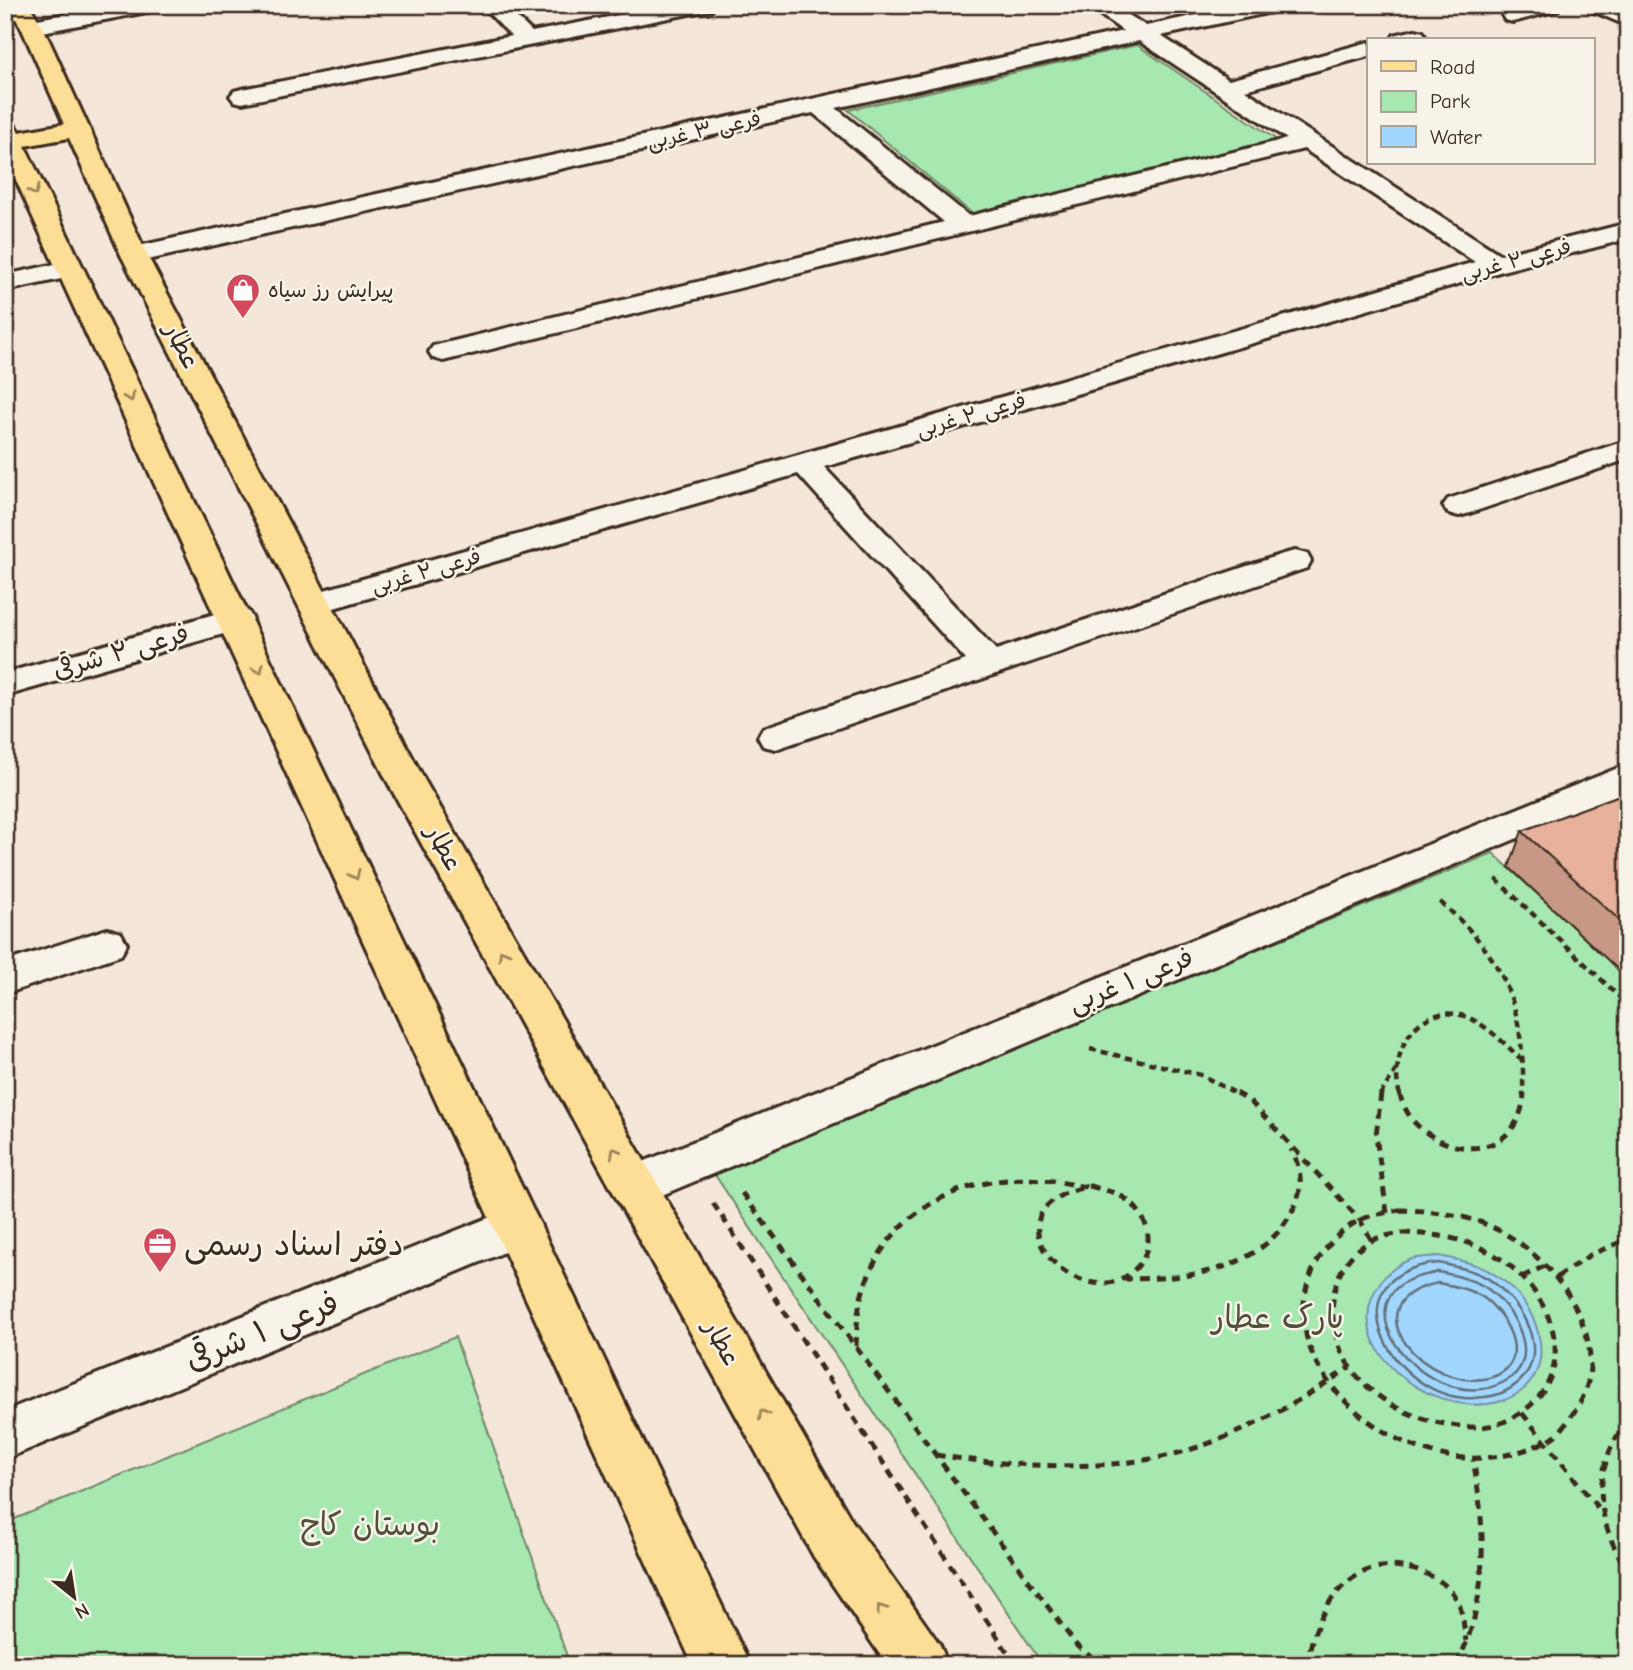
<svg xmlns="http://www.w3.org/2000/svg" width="1633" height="1670" font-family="'Comic Neue','Playpen Sans Arabic',sans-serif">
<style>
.green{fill:#a7e8b1;stroke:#718968;stroke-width:2}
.water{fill:#a0d6ff;stroke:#7891a5;stroke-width:2}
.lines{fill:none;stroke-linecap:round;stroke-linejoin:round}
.shore{stroke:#636f78;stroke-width:2.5}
.minor-casing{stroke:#3b2a1e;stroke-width:6}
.major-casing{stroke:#3b2a1e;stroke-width:6}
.path-far1{stroke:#3b2a1e;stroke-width:4.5;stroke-dasharray:7 5;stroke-linecap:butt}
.path{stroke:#3b2a1e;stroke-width:5;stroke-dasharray:9 7;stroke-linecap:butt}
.minor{fill:#f7f3e8;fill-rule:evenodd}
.major{fill:#fdde96;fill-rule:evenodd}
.wall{fill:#c79886;stroke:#3b2a1e;stroke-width:2}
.building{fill:#e7b19c;stroke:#3b2a1e;stroke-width:2}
.oneway{stroke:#9c845a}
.labels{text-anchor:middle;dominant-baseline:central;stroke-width:5;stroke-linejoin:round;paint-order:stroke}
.far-street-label{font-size:21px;fill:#3b2a1e;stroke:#f7f3e8}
.far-poi-label{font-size:21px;fill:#3b2a1e;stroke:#f7f3e8;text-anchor:start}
.street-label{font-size:26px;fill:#3b2a1e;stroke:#f7f3e8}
.near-poi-label{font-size:32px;fill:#3b2a1e;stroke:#f7f3e8;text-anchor:start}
.near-park-label{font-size:32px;fill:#51503b;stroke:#f7f3e8}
.near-street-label{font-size:32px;fill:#3b2a1e;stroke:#f7f3e8}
</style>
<rect width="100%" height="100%" fill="#f4e6d9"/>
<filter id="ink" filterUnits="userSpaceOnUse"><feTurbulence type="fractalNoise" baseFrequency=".0143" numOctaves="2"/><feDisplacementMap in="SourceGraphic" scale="14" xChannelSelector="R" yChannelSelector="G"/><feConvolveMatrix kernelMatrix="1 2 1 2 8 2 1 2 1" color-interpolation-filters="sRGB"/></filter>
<g filter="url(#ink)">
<!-- green -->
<path class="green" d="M 1137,45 L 1277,140 L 974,215 L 848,110 Z
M 1493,853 L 1628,979 L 1628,1665 L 1043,1665 L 713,1172 Z
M 455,1337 L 570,1665 L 5,1665 L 5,1523 Z"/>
<!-- water -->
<path class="water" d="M 1439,1256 C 1458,1260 1477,1263 1494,1274 C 1542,1302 1567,1383 1498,1402 C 1431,1420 1332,1344 1382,1280 C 1389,1271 1400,1263 1412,1259 C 1420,1257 1430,1257 1439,1256 Z"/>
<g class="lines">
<!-- shore -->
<path class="shore" d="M 1438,1263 C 1457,1267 1477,1270 1493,1282 C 1522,1304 1551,1351 1519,1382 C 1510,1390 1497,1396 1485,1397 C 1478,1397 1470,1399 1464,1398 C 1387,1391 1329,1274 1438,1263 Z
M 1438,1272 C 1455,1275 1474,1279 1488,1289 C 1515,1309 1545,1361 1504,1382 C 1436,1418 1343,1314 1407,1281 C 1416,1276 1428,1275 1438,1272 Z
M 1438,1283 C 1454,1286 1470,1289 1484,1298 C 1509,1317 1534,1366 1489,1378 C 1427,1393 1345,1302 1438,1283 Z"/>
<!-- minor casing -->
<g class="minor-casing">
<path id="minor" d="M 115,5 L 163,5 L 160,10 L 152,11 L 32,34 L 24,32 L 21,27 L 24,22 L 32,20 Z
M 481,5 L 504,5 L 532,32 L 670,5 L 715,5 L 712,10 L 704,11 L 242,103 L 234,101 L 230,96 L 234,91 L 242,89 L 511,36 Z
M 1087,5 L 1113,5 L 1146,26 L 1242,5 L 1284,5 L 1281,10 L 1161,36 L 1229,80 L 1369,42 L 1369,56 L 1245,90 L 1501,255 L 1628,223 L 1628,239 L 1506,270 L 824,467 L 996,650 L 1283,554 L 1295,551 L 1307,554 L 1311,561 L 1307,568 L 776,749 L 763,746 L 758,737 L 763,728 L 966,660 L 798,474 L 327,610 L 315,613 L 303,610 L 298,603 L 303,596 L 1475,262 L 1304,149 L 443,361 L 433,358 L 429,352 L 433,346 L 944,222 L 813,113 L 134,263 L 125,261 L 121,255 L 125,249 L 134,247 L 1123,31 ZM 1139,41 L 1287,139 L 969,216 L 836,108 Z
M 1524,5 L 1561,5 L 1558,10 L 1513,22 L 1505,20 L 1502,15 L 1505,10 Z
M 1587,5 L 1615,5 L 1628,11 L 1628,26 L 1590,10 Z
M 1415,30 L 1423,32 L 1426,37 L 1424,40 L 1391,40 L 1394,35 Z
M 70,261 L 80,263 L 83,269 L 80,275 L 5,291 L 5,275 Z
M 1628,440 L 1628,459 L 1470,513 L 1459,516 L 1448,513 L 1443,506 L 1448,499 Z
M 236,608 L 248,611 L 253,619 L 248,627 L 5,696 L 5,673 Z
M 1628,764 L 1628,792 L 650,1200 L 634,1205 L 618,1200 L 611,1186 L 618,1172 Z
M 107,929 L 121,933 L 127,944 L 121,955 L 5,994 L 5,962 Z
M 518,1206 L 534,1212 L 541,1226 L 534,1240 L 5,1459 L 5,1411 Z"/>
</g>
<!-- major casing -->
<g class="major-casing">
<path id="major" d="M 7,5 L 29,5 L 43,27 L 147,255 L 425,781 L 852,1521 L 940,1645 L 948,1665 L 887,1665 L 814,1557 L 387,781 L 121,255 L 69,138 L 25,146 L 750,1665 L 693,1665 L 5,156 L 5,122 L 14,124 L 19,132 L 64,124 L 21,27 Z"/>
</g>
<!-- path-far1 -->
<path class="path-far1" d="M 1496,879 L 1628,1005
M 1440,902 C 1506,958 1525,1009 1523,1095
M 1090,1049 L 1201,1075 L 1239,1095
M 1380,1095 L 1396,1070
M 1400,1095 C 1387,1053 1418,999 1467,1017 C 1488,1026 1506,1045 1522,1060"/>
<!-- path -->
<path class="path" d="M 1236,1093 L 1249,1100 L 1360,1220 L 1372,1241
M 1381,1093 L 1376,1136 L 1387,1213
M 1399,1093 C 1403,1105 1409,1118 1418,1126 C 1458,1162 1520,1155 1524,1093
M 1090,1186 C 1100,1189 1112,1191 1121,1196 C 1152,1214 1159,1253 1128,1275 C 1074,1314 977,1208 1090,1186 Z
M 742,1193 L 1077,1646 L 1101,1665
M 713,1203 L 1006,1650 L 1021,1665
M 1399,1210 C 1441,1211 1480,1216 1515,1240 C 1566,1274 1617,1353 1574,1412 C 1567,1422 1561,1433 1550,1439 C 1519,1456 1482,1462 1447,1456 C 1373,1442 1285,1369 1307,1286 C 1315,1258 1333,1235 1358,1221 C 1370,1214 1386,1213 1399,1210 Z
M 1402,1233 C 1432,1234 1462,1237 1489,1252 C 1549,1283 1587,1370 1519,1414 C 1498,1428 1476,1429 1452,1425 C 1415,1420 1381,1404 1356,1375 C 1323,1336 1322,1267 1371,1241 C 1380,1236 1392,1235 1402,1233 Z
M 1522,1277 L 1545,1266
M 1557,1277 L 1590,1255 L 1628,1239
M 1122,1279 C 1183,1279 1256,1274 1290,1215 C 1304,1193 1303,1172 1291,1149
M 856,1346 C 857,1330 857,1313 861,1298 C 883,1214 960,1173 1044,1180 C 1058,1181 1073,1185 1087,1187
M 1522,1413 L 1602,1513
M 1628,1419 C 1591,1470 1594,1519 1628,1571
M 936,1455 C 1010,1467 1113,1473 1185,1451 C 1245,1434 1299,1402 1350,1367
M 1307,1665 C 1315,1608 1352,1549 1418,1571 C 1436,1577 1450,1585 1459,1604 C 1463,1614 1464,1629 1466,1641
M 1456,1665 C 1489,1604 1486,1526 1473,1460"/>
<!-- minor -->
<use href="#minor" class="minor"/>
<!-- major -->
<use href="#major" class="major"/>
</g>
<!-- wall -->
<path class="wall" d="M 1628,792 L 1628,979 L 1509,867 L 1522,831 Z"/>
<!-- building -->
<path class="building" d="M 1628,792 L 1628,928 L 1522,831 Z"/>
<!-- one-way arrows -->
<defs><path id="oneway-chevron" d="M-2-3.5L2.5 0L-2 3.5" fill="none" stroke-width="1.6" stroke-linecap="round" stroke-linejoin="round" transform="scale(1.75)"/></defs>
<g class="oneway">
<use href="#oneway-chevron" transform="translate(34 191) rotate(65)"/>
<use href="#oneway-chevron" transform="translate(130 397) rotate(65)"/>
<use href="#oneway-chevron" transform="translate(259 669) rotate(65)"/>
<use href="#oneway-chevron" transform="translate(355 875) rotate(65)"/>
<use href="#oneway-chevron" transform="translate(503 954) rotate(-119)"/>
<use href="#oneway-chevron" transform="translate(615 1152) rotate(-119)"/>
<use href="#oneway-chevron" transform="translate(763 1414) rotate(-119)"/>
<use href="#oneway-chevron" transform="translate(881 1609) rotate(-125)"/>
</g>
</g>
<!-- icons -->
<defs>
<g id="shop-pin" transform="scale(1.75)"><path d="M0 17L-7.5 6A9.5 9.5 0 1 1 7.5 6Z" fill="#d1495b" stroke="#f7f3e8"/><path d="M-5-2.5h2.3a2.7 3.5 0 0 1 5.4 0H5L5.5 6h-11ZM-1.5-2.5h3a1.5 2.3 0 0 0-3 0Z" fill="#fff"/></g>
<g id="office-pin" transform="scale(1.75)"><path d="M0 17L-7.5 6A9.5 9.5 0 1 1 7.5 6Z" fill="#d1495b" stroke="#f7f3e8"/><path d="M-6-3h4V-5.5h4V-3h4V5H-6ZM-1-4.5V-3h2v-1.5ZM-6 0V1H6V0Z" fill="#fff"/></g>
</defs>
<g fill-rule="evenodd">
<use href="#shop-pin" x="243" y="290"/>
<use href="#office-pin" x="160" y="1244"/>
</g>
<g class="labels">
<!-- far-street labels -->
<g class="far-street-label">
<text transform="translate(704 130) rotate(-12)">فرعی ۳ غربی</text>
<text transform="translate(1516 260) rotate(-15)">فرعی ۲ غربی</text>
<text transform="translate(971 415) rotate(-16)">فرعی ۲ غربی</text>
<text transform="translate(426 571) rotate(-16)">فرعی ۲ غربی</text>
</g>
<!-- far-poi labels -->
<g class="far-poi-label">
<text x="268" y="290">پیرایش رز سیاه</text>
</g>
<!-- street labels -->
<g class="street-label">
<text transform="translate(182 346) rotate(63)">عطار</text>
<text transform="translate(121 652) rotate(-16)">فرعی ۲ شرقی</text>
<text transform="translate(444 848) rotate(61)">عطار</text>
<text transform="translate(1131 981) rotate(-22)">فرعی ۱ غربی</text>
<text transform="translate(722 1343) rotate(61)">عطار</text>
</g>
<!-- near-poi labels -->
<g class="near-poi-label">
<text x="184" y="1244">دفتر اسناد رسمی</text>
</g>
<!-- near-park labels -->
<g class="near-park-label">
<text x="1278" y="1317">پارک عطار</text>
<text x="370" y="1524">بوستان کاج</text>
</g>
<!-- near-street labels -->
<g class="near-street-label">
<text transform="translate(262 1331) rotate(-22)">فرعی ۱ شرقی</text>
</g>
</g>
<!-- margin -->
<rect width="1633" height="1670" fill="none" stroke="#f7f3e8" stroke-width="28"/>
<rect x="14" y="14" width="1605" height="1642" fill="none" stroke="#3b2a1e" stroke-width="2.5" filter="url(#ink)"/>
<!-- legend -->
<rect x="1367" y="38" width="228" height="126" fill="#f7f3e8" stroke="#aca397" stroke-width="2"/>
<rect x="1381" y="61" width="35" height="10" fill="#fdde96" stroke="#aca397" stroke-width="2"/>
<text x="1430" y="74" font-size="21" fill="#3b2a1e">Road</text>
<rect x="1381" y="91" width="35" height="21" fill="#a7e8b1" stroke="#aca397" stroke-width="2"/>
<text x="1430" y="108" font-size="21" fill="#3b2a1e">Park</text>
<rect x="1381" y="126" width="35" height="21" fill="#a0d6ff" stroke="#aca397" stroke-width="2"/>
<text x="1430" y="144" font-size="21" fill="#3b2a1e">Water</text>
<!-- north arrow -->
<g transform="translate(74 1597) rotate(150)" stroke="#f7f3e8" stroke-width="5" paint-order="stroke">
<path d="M0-5L12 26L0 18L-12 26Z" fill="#3b2a1e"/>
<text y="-10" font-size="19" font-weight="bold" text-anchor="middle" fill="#3b2a1e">N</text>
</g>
</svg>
